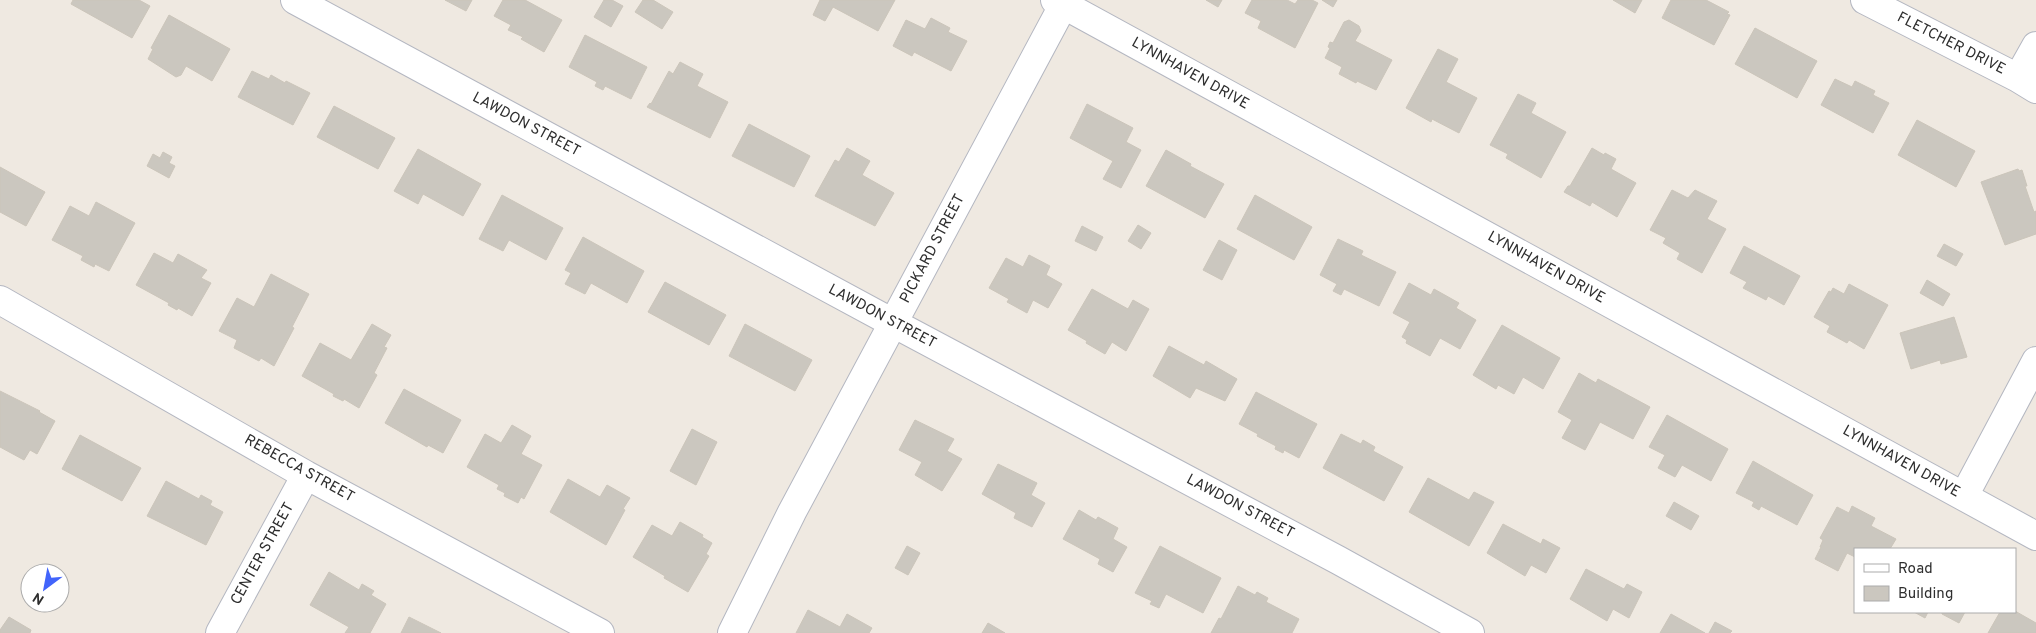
<svg xmlns="http://www.w3.org/2000/svg" width="2036" height="633" font-family="Overpass,sans-serif">
<style>
.building{fill:#cbc7bf;stroke:#cbc5ba}
.lines{fill:none;stroke-linecap:round;stroke-linejoin:round}
.minor-casing{stroke:#b4b7c1;stroke-width:30}
.minor{stroke:#fff;stroke-width:28}
.labels{text-anchor:middle;dominant-baseline:central;stroke-width:4;stroke-linejoin:round;paint-order:stroke}
.street-label{font-size:15px;fill:#2e2e2e;stroke:#fff}
</style>
<rect width="100%" height="100%" fill="#efe9e1"/>
<!-- building -->
<path class="building" d="M 73,0 L 139,0 L 150,6 L 132,38 L 71,4 Z
M 445,0 L 472,0 L 466,11 Z
M 503,0 L 525,0 L 562,20 L 544,52 L 521,39 L 523,37 L 508,30 L 511,25 L 494,16 Z
M 604,0 L 612,0 L 623,6 L 611,27 L 594,17 Z
M 643,0 L 653,0 L 673,12 L 662,29 L 635,12 Z
M 820,0 L 895,0 L 878,31 L 833,7 L 825,21 L 813,15 Z
M 1206,0 L 1222,0 L 1218,7 Z
M 1252,0 L 1287,0 L 1295,4 L 1298,0 L 1312,0 L 1318,3 L 1295,48 L 1258,28 L 1261,21 L 1245,13 Z
M 1322,0 L 1337,0 L 1333,7 Z
M 1613,0 L 1642,0 L 1635,13 Z
M 1671,0 L 1706,0 L 1729,12 L 1727,14 L 1730,15 L 1714,45 L 1662,18 Z
M 169,15 L 230,49 L 212,81 L 186,66 L 181,75 L 176,77 L 148,59 L 153,49 L 151,48 Z
M 931,18 L 950,28 L 948,32 L 967,41 L 951,71 L 914,52 L 912,56 L 893,46 L 906,20 L 925,29 Z
M 1349,20 L 1359,26 L 1361,31 L 1355,41 L 1392,60 L 1376,90 L 1357,81 L 1356,83 L 1339,74 L 1342,67 L 1325,58 L 1330,48 L 1328,47 L 1330,42 L 1333,43 L 1344,22 Z
M 1755,28 L 1817,61 L 1797,98 L 1735,64 Z
M 585,35 L 647,67 L 631,99 L 605,86 L 603,90 L 595,86 L 597,82 L 569,67 Z
M 1438,49 L 1458,59 L 1446,82 L 1477,98 L 1459,133 L 1432,119 L 1431,122 L 1406,108 Z
M 680,62 L 703,74 L 697,86 L 728,102 L 710,138 L 647,107 L 650,103 L 651,104 L 669,71 L 673,74 Z
M 252,71 L 269,79 L 271,75 L 285,83 L 286,81 L 310,93 L 293,125 L 238,97 Z
M 1835,79 L 1852,87 L 1855,81 L 1875,91 L 1873,95 L 1889,103 L 1873,133 L 1821,105 Z
M 1518,94 L 1536,103 L 1531,113 L 1566,132 L 1541,178 L 1506,158 L 1508,154 L 1490,145 Z
M 1087,104 L 1133,128 L 1126,142 L 1141,150 L 1121,188 L 1103,179 L 1113,161 L 1070,138 Z
M 334,106 L 395,138 L 378,169 L 317,137 Z
M 1917,120 L 1975,151 L 1956,187 L 1898,155 Z
M 749,124 L 810,156 L 794,187 L 732,156 Z
M 847,148 L 870,161 L 862,175 L 894,193 L 875,226 L 815,196 L 835,160 L 839,162 Z
M 1592,148 L 1604,155 L 1605,153 L 1616,159 L 1611,169 L 1636,183 L 1617,217 L 1592,202 L 1590,206 L 1564,192 L 1568,186 L 1570,186 Z
M 418,149 L 481,184 L 463,216 L 423,194 L 418,204 L 394,191 Z
M 1166,150 L 1191,164 L 1190,166 L 1224,184 L 1205,218 L 1146,186 Z
M 163,152 L 172,157 L 169,163 L 175,166 L 169,178 L 147,166 L 153,154 L 160,158 Z
M 0,167 L 45,192 L 26,226 L 0,212 Z
M 2018,169 L 2019,171 L 2022,170 L 2027,186 L 2025,186 L 2034,212 L 2036,211 L 2036,234 L 2005,245 L 1981,182 Z
M 1672,190 L 1688,198 L 1695,190 L 1717,201 L 1707,219 L 1726,229 L 1702,273 L 1677,259 L 1680,253 L 1663,243 L 1666,238 L 1650,230 Z
M 502,195 L 563,228 L 546,260 L 509,240 L 503,251 L 479,239 Z
M 1255,195 L 1312,227 L 1294,260 L 1237,229 Z
M 96,202 L 135,223 L 109,271 L 95,264 L 94,267 L 81,260 L 83,256 L 52,240 L 70,206 L 89,216 Z
M 1138,225 L 1151,233 L 1141,249 L 1128,241 Z
M 1082,226 L 1103,237 L 1096,251 L 1075,241 Z
M 583,237 L 644,271 L 627,303 L 591,283 L 585,294 L 565,284 L 571,273 L 565,270 Z
M 1338,239 L 1363,251 L 1361,255 L 1396,272 L 1379,306 L 1344,289 L 1341,295 L 1333,291 L 1337,284 L 1320,275 Z
M 1219,240 L 1237,250 L 1222,280 L 1203,270 Z
M 1944,244 L 1963,254 L 1956,266 L 1937,256 Z
M 1744,246 L 1800,276 L 1784,305 L 1768,296 L 1766,300 L 1743,288 L 1747,282 L 1730,273 Z
M 154,253 L 173,263 L 178,254 L 207,270 L 201,278 L 211,283 L 192,316 L 178,308 L 177,310 L 168,305 L 169,303 L 136,285 Z
M 1029,255 L 1050,266 L 1046,275 L 1062,284 L 1048,308 L 1033,300 L 1027,313 L 1007,302 L 1009,299 L 989,288 L 1006,258 L 1023,267 Z
M 271,274 L 309,294 L 292,327 L 294,328 L 274,366 L 261,358 L 259,361 L 234,348 L 237,340 L 219,331 L 237,298 L 254,307 Z
M 1927,280 L 1950,294 L 1943,306 L 1920,293 Z
M 665,282 L 726,315 L 709,345 L 648,312 Z
M 1409,283 L 1431,295 L 1434,289 L 1459,303 L 1456,308 L 1476,320 L 1460,349 L 1440,338 L 1430,356 L 1406,343 L 1407,340 L 1402,337 L 1410,322 L 1393,313 Z
M 1849,284 L 1888,305 L 1864,349 L 1849,340 L 1847,343 L 1827,332 L 1830,326 L 1814,317 L 1829,291 L 1831,292 L 1833,288 L 1844,294 Z
M 1092,289 L 1128,309 L 1133,300 L 1149,309 L 1126,351 L 1112,342 L 1105,354 L 1086,343 L 1087,341 L 1068,330 Z
M 1954,317 L 1967,357 L 1941,364 L 1940,360 L 1911,369 L 1900,333 Z
M 372,324 L 391,335 L 384,347 L 387,348 L 374,373 L 377,375 L 359,408 L 344,399 L 343,401 L 333,396 L 334,394 L 302,376 L 320,343 L 351,360 Z
M 745,324 L 812,360 L 795,391 L 729,356 Z
M 1502,325 L 1560,358 L 1543,389 L 1523,377 L 1514,394 L 1498,385 L 1496,389 L 1473,375 Z
M 1169,346 L 1204,365 L 1206,361 L 1237,379 L 1225,401 L 1196,388 L 1190,398 L 1153,376 Z
M 1579,373 L 1596,383 L 1598,379 L 1650,407 L 1633,439 L 1600,422 L 1585,450 L 1562,438 L 1572,420 L 1558,412 Z
M 404,389 L 461,420 L 443,453 L 428,445 L 427,447 L 385,423 Z
M 0,391 L 40,411 L 39,412 L 55,421 L 37,454 L 30,450 L 24,460 L 0,447 Z
M 1256,392 L 1317,424 L 1299,458 L 1284,450 L 1283,453 L 1275,449 L 1276,446 L 1257,436 L 1258,434 L 1239,424 Z
M 1667,415 L 1728,449 L 1711,481 L 1682,465 L 1675,477 L 1658,468 L 1665,455 L 1649,447 Z
M 915,420 L 954,439 L 947,451 L 962,459 L 942,491 L 915,475 L 922,462 L 899,450 Z
M 512,425 L 531,436 L 521,454 L 542,465 L 524,499 L 521,497 L 518,503 L 504,496 L 505,493 L 497,489 L 499,485 L 467,467 L 485,434 L 501,443 Z
M 692,429 L 717,442 L 696,485 L 670,471 Z
M 1341,434 L 1361,444 L 1363,440 L 1375,447 L 1373,451 L 1403,467 L 1384,501 L 1323,468 Z
M 80,435 L 141,468 L 122,501 L 62,469 Z
M 1753,461 L 1813,495 L 1797,525 L 1761,506 L 1759,510 L 1752,506 L 1754,502 L 1736,493 Z
M 998,464 L 1037,483 L 1031,495 L 1045,503 L 1032,527 L 1014,518 L 1016,513 L 982,494 Z
M 1428,478 L 1469,500 L 1474,492 L 1494,502 L 1469,546 L 1409,512 Z
M 568,479 L 600,497 L 607,485 L 630,498 L 623,509 L 625,510 L 606,545 L 550,512 Z
M 166,481 L 199,499 L 201,495 L 212,501 L 210,505 L 223,512 L 206,545 L 147,516 Z
M 1674,502 L 1699,516 L 1691,530 L 1666,516 Z
M 1852,506 L 1875,518 L 1871,526 L 1896,539 L 1890,549 L 1855,549 L 1855,557 L 1847,553 L 1838,571 L 1815,559 L 1821,547 L 1820,547 L 1823,540 L 1820,538 L 1837,507 L 1849,513 Z
M 1079,510 L 1096,520 L 1098,517 L 1118,528 L 1113,539 L 1127,547 L 1113,572 L 1098,564 L 1100,559 L 1063,539 Z
M 680,522 L 703,535 L 702,537 L 712,543 L 706,554 L 709,556 L 688,592 L 664,578 L 665,576 L 633,557 L 652,525 L 672,536 Z
M 1503,524 L 1541,544 L 1543,539 L 1560,548 L 1546,573 L 1531,565 L 1525,576 L 1487,553 Z
M 907,546 L 920,553 L 908,575 L 895,568 Z
M 1160,546 L 1221,578 L 1203,613 L 1166,594 L 1159,608 L 1150,604 L 1152,601 L 1135,593 Z
M 1586,569 L 1624,589 L 1627,584 L 1642,592 L 1629,618 L 1613,609 L 1607,621 L 1570,599 Z
M 329,572 L 359,590 L 362,584 L 374,591 L 371,595 L 386,604 L 370,633 L 345,633 L 349,627 L 310,605 Z
M 1238,586 L 1255,595 L 1257,592 L 1268,598 L 1266,602 L 1299,619 L 1292,633 L 1211,633 L 1219,618 L 1221,619 Z
M 808,610 L 840,627 L 847,614 L 872,628 L 869,633 L 796,633 Z
M 2015,611 L 2036,623 L 2036,633 L 1988,633 L 2000,612 Z
M 1914,612 L 1928,612 L 1925,618 Z
M 1942,612 L 1965,612 L 1959,623 L 1942,614 Z
M 1671,614 L 1705,633 L 1660,633 Z
M 9,617 L 31,630 L 30,633 L 0,633 L 0,630 Z
M 409,617 L 441,633 L 401,633 Z
M 1715,622 L 1732,631 L 1730,633 L 1709,633 Z
M 988,623 L 1005,633 L 982,633 Z"/>
<g class="lines">
<!-- minor casing -->
<g class="minor-casing">
<path id="minor" d="M 295,0 L 893,323 L 1338,560 L 1470,633
M 1055,0 L 2036,536
M 1865,0 L 2018,78 L 2036,89
M 2018,78 L 2036,46
M 0,300 L 306,475 L 600,633
M 1964,496 L 2036,361
M 220,633 L 306,475
M 732,633 L 792,512 L 1066,0"/>
</g>
<!-- minor -->
<use href="#minor" class="minor"/>
</g>
<g class="labels">
<!-- street labels -->
<g class="street-label">
<text transform="translate(1951 44) rotate(27)">FLETCHER DRIVE</text>
<text transform="translate(1190 74) rotate(29)">LYNNHAVEN DRIVE</text>
<text transform="translate(526 125) rotate(28)">LAWDON STREET</text>
<text transform="translate(933 249) rotate(-62)">PICKARD STREET</text>
<text transform="translate(1546 268) rotate(29)">LYNNHAVEN DRIVE</text>
<text transform="translate(882 317) rotate(28)">LAWDON STREET</text>
<text transform="translate(1901 462) rotate(29)">LYNNHAVEN DRIVE</text>
<text transform="translate(299 469) rotate(29)">REBECCA STREET</text>
<text transform="translate(1240 507) rotate(28)">LAWDON STREET</text>
<text transform="translate(263 554) rotate(-61)">CENTER STREET</text>
</g>
</g>
<!-- legend -->
<rect x="1854" y="548" width="162" height="65" fill="#ffffff" stroke="#ababab"/>
<rect x="1864" y="564" width="25" height="8" fill="#ffffff" stroke="#ababab"/>
<text x="1898" y="573" font-size="15" fill="#2e2e2e">Road</text>
<rect x="1864" y="586" width="25" height="15" fill="#cbc7bf" stroke="#ababab"/>
<text x="1898" y="598" font-size="15" fill="#2e2e2e">Building</text>
<!-- north arrow -->
<g transform="translate(45 588) rotate(212)"><circle r="24" fill="#ffffff" stroke="#ababab"/>
<path d="M0-4L9 19L0 12L-9 19Z" fill="#4264fb"/>
<text y="-8" font-size="14" font-weight="bold" text-anchor="middle" fill="#2e2e2e">N</text>
</g>
</svg>
